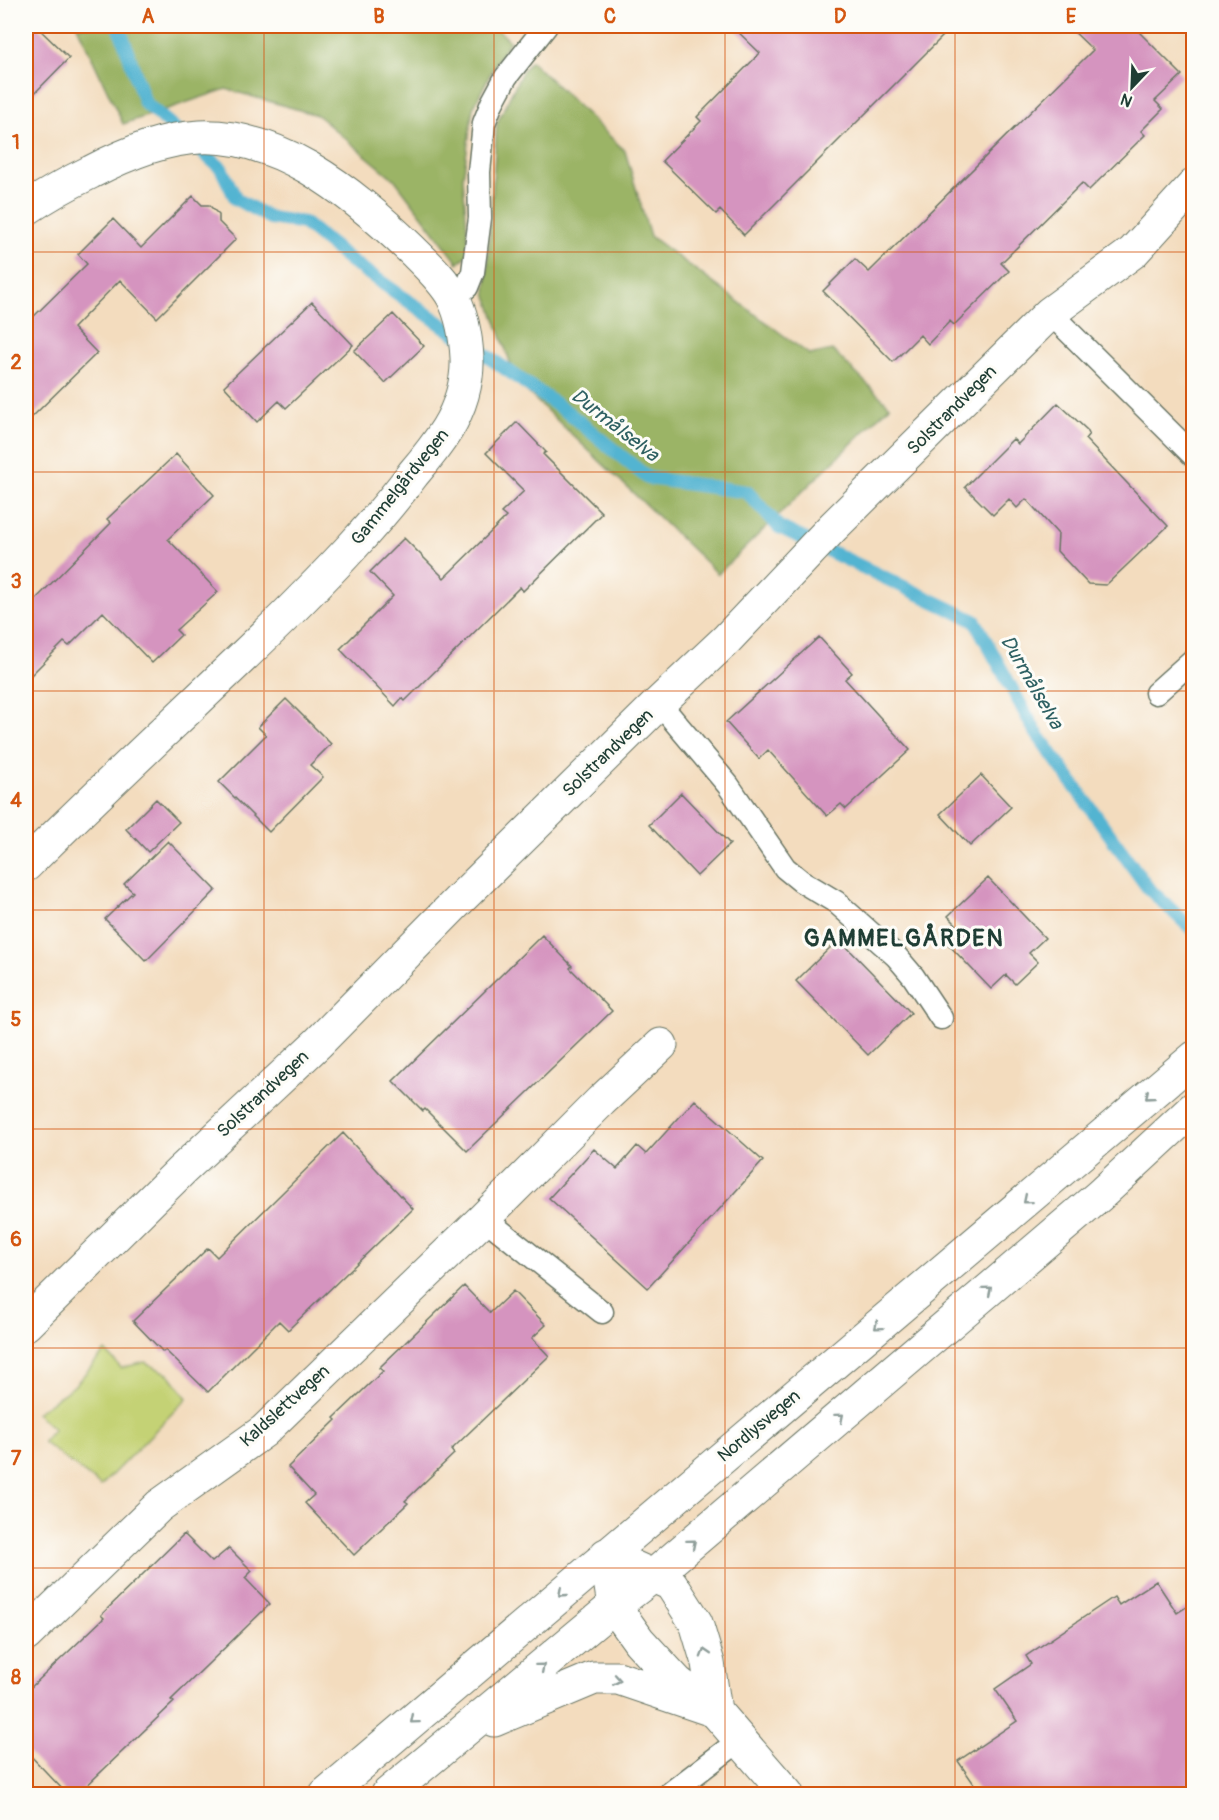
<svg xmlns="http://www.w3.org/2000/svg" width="1219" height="1820" font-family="Pangolin,sans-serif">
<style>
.green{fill:#c4d274;stroke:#728854;stroke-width:1.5}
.forest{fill:#9bb466;stroke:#5d784d;stroke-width:1.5}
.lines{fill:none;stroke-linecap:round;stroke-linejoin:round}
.stream{stroke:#53b4d1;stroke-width:14}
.building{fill:#d594bf}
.lane-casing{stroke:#697564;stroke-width:25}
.street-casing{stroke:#697564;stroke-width:35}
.secondary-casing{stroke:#697564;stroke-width:35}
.highway-casing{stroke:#697564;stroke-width:35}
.lane{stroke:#fff;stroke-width:22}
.street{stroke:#fff;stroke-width:33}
.secondary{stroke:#fff;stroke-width:33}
.highway{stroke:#fff;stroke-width:33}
.oneway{stroke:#8f9e9a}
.grid{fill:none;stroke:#d45610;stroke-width:1.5;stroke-opacity:0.55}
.labels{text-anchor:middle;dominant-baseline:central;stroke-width:6;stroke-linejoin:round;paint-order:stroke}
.street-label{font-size:18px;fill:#1f3d34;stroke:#fdfcf7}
.water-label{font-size:20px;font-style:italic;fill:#2f6163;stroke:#fdfcf7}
.district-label{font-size:24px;font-weight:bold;letter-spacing:1.5px;fill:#1f3d34;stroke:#fdfcf7}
.neatline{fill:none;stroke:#d45610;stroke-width:2}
.grid-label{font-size:20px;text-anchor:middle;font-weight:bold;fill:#d45610}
</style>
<rect width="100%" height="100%" fill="#fdfcf7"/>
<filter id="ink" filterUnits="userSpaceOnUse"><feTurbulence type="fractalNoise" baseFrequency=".0167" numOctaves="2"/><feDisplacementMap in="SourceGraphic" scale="12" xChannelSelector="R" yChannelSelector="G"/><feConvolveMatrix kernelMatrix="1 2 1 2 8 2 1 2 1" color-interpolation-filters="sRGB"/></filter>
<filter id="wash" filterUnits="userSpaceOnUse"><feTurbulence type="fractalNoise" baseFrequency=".008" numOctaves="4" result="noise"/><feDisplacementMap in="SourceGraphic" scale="24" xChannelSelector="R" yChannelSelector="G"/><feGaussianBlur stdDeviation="1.35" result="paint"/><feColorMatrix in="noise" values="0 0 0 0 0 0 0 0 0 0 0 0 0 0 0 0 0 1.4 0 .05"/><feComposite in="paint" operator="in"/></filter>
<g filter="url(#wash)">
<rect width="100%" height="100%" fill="#f3dcbe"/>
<!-- green -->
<path class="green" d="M 105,1351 L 121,1368 L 145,1362 L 170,1375 L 187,1398 L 101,1486 L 43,1442 L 54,1429 L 36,1413 L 74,1386 Z"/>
<!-- forest -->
<path class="forest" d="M 77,26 L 494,26 L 510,41 L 499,57 L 473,108 L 463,178 L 469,254 L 458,263 L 395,180 L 317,115 L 226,89 L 123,124 Z
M 531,61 L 625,151 L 650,236 L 810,355 L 832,350 L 890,406 L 718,574 L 517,382 L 486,293 L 497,123 L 523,70 Z"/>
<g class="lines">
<!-- stream -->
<path class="stream" d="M 119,26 L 145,103 L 221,168 L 236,199 L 270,218 L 304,223 L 351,261 L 567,412 L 648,478 L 747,492 L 779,527 L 975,621 L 1035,731 L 1148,888 L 1194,931"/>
</g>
<g id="blocks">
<!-- building -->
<path class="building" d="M 26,26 L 36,26 L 69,58 L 26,102 Z
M 732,26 L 953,26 L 744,235 L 720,210 L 716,214 L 662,161 L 701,121 L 697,117 L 760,53 Z
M 1068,26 L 1133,26 L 1182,75 L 1155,101 L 1163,109 L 1141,131 L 1145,135 L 1089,190 L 1082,183 L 1001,263 L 1009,271 L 954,325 L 950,321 L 928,344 L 920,335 L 893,362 L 823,291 L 855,259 L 869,272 L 1093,50 Z
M 193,196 L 202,205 L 209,205 L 219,215 L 219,222 L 236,239 L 157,318 L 120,280 L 73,328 L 97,353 L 26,423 L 26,324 L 87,264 L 78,254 L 113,219 L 141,248 Z
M 312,302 L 353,345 L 286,408 L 279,401 L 257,422 L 224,386 Z
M 393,314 L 424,346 L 385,383 L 354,351 Z
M 1058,403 L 1087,430 L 1089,434 L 1085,439 L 1168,526 L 1106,585 L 1088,584 L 1057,551 L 1058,534 L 1026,499 L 1017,508 L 1009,499 L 993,515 L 965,487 L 1013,439 L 1018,444 Z
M 517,422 L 546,452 L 543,454 L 602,513 L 523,591 L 520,587 L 405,701 L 402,698 L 395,706 L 340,649 L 393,596 L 370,572 L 404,538 L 444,578 L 506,517 L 501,513 L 524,491 L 486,453 Z
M 176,454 L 214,495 L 168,539 L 218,592 L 176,630 L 181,635 L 152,663 L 103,612 L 69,646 L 64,642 L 26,680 L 26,609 L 111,523 L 107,519 Z
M 819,637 L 852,673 L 845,679 L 910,750 L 846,809 L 841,804 L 827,816 L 768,750 L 759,759 L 726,722 Z
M 286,699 L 331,744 L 310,765 L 323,777 L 269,832 L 219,782 L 266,735 L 258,727 Z
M 981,775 L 1011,807 L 970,846 L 940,814 Z
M 681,793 L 730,844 L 697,876 L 649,825 Z
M 156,799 L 179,822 L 148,852 L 126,829 Z
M 168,841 L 216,890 L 146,961 L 105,919 L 133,892 L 124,884 Z
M 988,878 L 1045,938 L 1029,953 L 1038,962 L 1015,984 L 1006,975 L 991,989 L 947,943 L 961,929 L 948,916 Z
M 542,935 L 572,966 L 570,968 L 612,1011 L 467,1151 L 425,1109 L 423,1111 L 393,1081 Z
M 839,939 L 911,1013 L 868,1055 L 796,981 Z
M 695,1100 L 763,1161 L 648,1288 L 549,1198 L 594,1149 L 617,1169 L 637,1146 L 646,1154 Z
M 343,1133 L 413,1209 L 288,1330 L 279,1321 L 208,1392 L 165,1350 L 163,1352 L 133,1321 L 208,1248 L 217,1257 Z
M 464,1286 L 490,1313 L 513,1291 L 546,1325 L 532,1338 L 549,1356 L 451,1450 L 454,1454 L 405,1501 L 408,1503 L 354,1555 L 305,1503 L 314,1495 L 288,1467 L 336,1420 L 334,1418 L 383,1371 L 379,1368 Z
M 184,1534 L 212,1562 L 229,1548 L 252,1571 L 245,1578 L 270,1604 L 171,1700 L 174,1702 L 78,1794 L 67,1794 L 26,1751 L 26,1692 L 104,1618 L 101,1615 Z
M 1156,1581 L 1177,1613 L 1194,1602 L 1194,1794 L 981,1794 L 958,1761 L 1017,1721 L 995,1689 L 1031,1664 L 1026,1656 L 1114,1597 L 1119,1605 Z"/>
</g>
</g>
<g filter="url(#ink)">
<use href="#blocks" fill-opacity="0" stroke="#697564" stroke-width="1.5"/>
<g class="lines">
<!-- lane casing -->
<g class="lane-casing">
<path id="lane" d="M 453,297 L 467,287 L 473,272 L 480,218 L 479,172 L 484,123 L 492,103 L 506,77 L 546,26
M 1050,313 L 1194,456
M 1156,693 L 1194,659
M 659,703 L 728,785 L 785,868 L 801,881 L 836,902 L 896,956 L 913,976 L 941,1018
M 484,1218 L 602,1312
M 669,1794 L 740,1740"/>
</g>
<!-- street casing -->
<g class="street-casing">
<path id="street" d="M 26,209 C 47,195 68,183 91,172 C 171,130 229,122 309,168 C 348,191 380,219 412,250 C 426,264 443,279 453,297 C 462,315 466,338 467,358 C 468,382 460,408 447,429 C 437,445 425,460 413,474 C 374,526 329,572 283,618 C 198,701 110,781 26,865
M 606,1555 L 614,1606 L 639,1641 L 677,1682 L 715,1711 L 787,1794
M 606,1555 L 671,1584 L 696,1623 L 708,1663 L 715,1711
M 26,1635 L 159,1506 L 264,1431 L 484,1218 L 601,1101 L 661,1045"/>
</g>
<!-- secondary casing -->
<g class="secondary-casing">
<path id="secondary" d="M 26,1324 L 181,1171 L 318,1043 L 459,900 L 659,703 L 726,640 L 833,527 L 1050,313 L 1133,252 L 1194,185"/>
</g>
<!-- highway casing -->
<g class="highway-casing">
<path id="highway" d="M 494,1720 L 594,1678 L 618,1678 L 715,1711
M 326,1794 L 1194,1058
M 388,1794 L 614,1606 L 653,1576 L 1099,1196 L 1194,1108"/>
</g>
<!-- lane -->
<use href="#lane" class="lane"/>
<!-- street -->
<use href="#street" class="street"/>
<!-- secondary -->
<use href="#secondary" class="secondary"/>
<!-- highway -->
<use href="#highway" class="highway"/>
</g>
<!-- one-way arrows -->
<defs><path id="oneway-chevron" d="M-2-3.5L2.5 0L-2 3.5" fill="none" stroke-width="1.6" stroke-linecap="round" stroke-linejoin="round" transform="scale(1.5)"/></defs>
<g class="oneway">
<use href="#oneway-chevron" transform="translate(1149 1096) rotate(139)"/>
<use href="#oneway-chevron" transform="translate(1027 1200) rotate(140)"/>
<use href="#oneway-chevron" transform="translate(988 1290) rotate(-40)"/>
<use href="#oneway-chevron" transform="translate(878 1326) rotate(140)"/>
<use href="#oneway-chevron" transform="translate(840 1417) rotate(-40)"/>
<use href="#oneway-chevron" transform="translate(692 1543) rotate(-40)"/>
<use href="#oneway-chevron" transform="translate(562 1593) rotate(139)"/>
<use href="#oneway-chevron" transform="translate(705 1653) rotate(-107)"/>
<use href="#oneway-chevron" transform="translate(541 1667) rotate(-40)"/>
<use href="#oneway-chevron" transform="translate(617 1680) rotate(10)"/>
<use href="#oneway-chevron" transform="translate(414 1720) rotate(140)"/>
</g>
</g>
<!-- grid -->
<path class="grid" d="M 264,26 L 264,1794M 494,26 L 494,1794M 725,26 L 725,1794M 955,26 L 955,1794M 26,252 L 1194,252M 26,472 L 1194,472M 26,691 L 1194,691M 26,910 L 1194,910M 26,1129 L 1194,1129M 26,1348 L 1194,1348M 26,1568 L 1194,1568"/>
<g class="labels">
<!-- street labels -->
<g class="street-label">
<text transform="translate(952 410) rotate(-45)">Solstrandvegen</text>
<text transform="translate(400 487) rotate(-51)">Gammelgårdvegen</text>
<text transform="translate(608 753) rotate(-44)">Solstrandvegen</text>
<text transform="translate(263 1094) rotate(-43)">Solstrandvegen</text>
<text transform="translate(285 1406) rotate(-42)">Kaldslettvegen</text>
<text transform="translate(759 1426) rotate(-40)">Nordlysvegen</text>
</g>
<!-- water labels -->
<g class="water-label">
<text transform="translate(615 425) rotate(38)">Durmålselva</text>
<text transform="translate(1032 682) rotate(60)">Durmålselva</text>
</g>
<!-- district labels -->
<g class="district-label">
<text x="904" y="938">GAMMELGÅRDEN</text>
</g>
</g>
<!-- margin -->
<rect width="1219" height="1820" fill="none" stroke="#fdfcf7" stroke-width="66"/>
<!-- north arrow -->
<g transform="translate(1132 87) rotate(203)" stroke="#fdfcf7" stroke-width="4.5" paint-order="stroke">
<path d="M0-4.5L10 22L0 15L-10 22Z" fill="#1f3d34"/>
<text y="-9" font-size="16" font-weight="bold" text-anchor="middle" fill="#1f3d34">N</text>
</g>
<rect x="33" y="33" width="1153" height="1754" class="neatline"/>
<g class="grid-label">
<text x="148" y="23">A</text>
<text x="379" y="23">B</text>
<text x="610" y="23">C</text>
<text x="840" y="23">D</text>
<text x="1071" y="23">E</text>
<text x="16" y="149">1</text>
<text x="16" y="369">2</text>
<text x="16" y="588">3</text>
<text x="16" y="807">4</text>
<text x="16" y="1026">5</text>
<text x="16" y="1246">6</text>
<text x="16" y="1465">7</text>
<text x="16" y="1684">8</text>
</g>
</svg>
